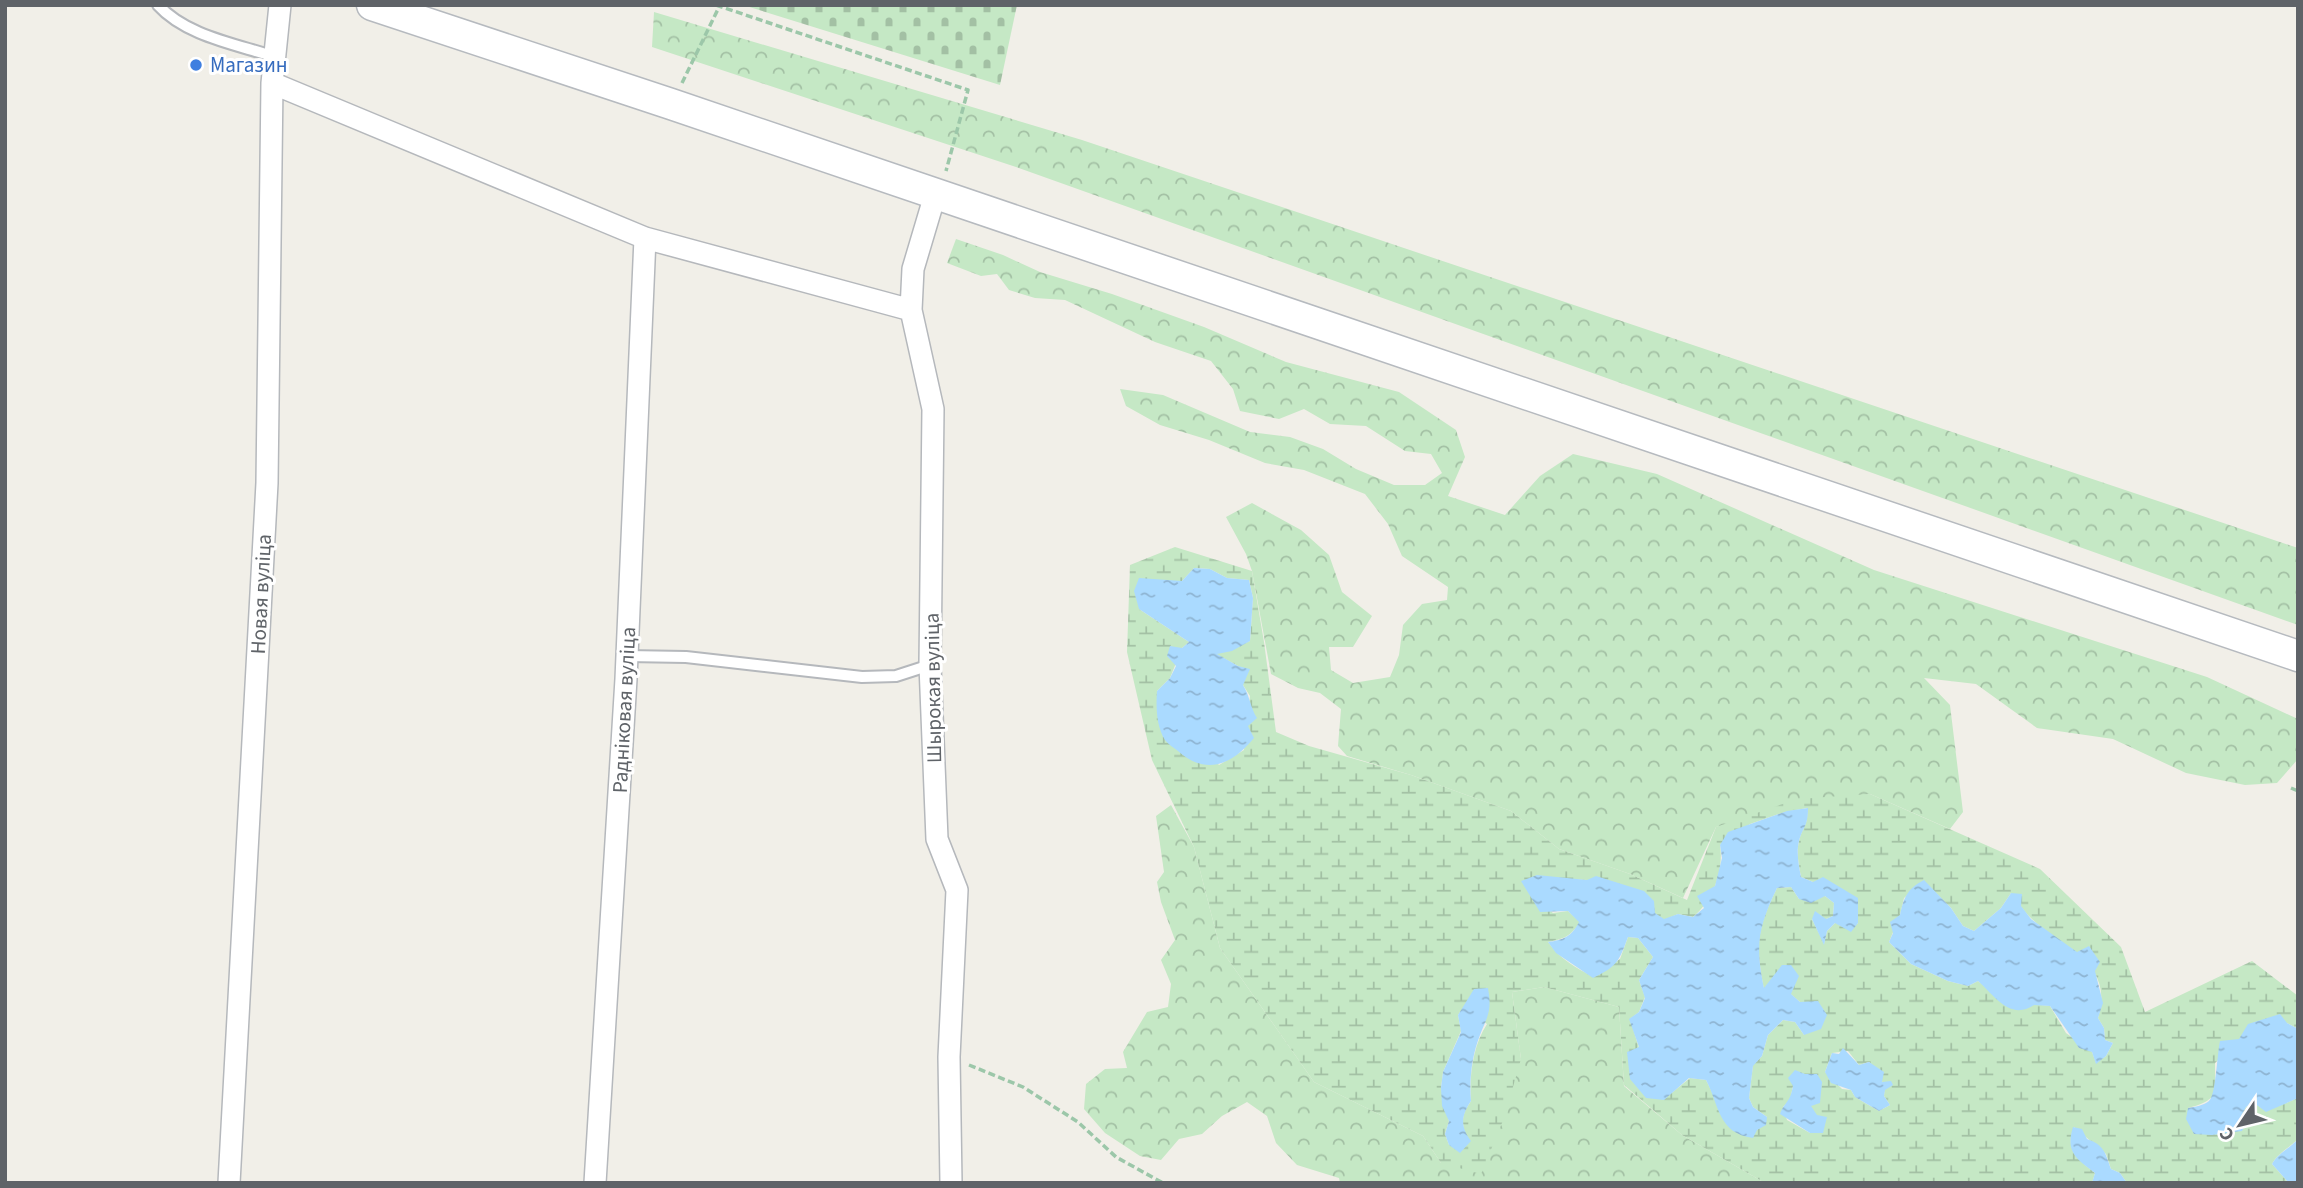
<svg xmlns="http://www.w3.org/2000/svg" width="2303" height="1188" font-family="'Source Sans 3',sans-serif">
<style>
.forest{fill:url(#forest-crowns)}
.wetland{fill:url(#wetland-marsh);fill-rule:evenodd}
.cemetery{fill:url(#cemetery-stones)}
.water{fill:url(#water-ripples)}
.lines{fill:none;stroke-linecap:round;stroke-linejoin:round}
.service-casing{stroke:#b5b8bc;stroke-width:14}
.minor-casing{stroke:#b5b8bc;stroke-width:24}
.secondary-casing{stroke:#b6babf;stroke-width:33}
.path{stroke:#9cc7a9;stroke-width:3.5;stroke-dasharray:7 3.5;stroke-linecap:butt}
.service{stroke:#fff;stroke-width:10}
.minor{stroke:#fff;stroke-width:21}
.secondary{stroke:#fff;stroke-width:30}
.shop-dot{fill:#3f7fe0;stroke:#fff;stroke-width:2.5}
.labels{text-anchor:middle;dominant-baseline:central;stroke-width:6;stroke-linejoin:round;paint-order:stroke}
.shop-label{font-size:21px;fill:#366cbe;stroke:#fff;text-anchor:start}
.street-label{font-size:21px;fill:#5f6368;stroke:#fff}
</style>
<defs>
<pattern id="forest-crowns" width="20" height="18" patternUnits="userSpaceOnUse" patternTransform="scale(1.75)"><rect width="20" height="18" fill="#c5e8c5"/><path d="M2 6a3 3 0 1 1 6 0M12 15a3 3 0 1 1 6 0" fill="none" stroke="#a3c0a4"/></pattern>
<pattern id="wetland-marsh" width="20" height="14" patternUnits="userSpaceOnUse" patternTransform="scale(1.75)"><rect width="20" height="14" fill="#c5e8c5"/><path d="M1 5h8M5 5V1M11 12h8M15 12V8" fill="none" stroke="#a3c0a4"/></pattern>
<pattern id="cemetery-stones" width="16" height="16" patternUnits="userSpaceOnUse" patternTransform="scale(1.75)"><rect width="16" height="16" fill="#c5e8c5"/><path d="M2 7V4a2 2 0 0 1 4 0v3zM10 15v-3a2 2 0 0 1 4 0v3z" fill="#a3c0a4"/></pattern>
<pattern id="water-ripples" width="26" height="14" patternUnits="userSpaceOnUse" patternTransform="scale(1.75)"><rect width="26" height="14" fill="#aadaff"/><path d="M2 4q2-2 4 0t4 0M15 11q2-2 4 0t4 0" fill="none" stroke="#8eb4d2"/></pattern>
</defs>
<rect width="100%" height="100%" fill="#f1efe8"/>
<!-- forest -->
<path class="forest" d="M 654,12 L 1082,140 L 2298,548 L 2298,625 L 1016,167 L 652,47 Z
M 956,239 L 1003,255 L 1040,272 L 1112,294 L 1204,327 L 1286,362 L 1399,392 L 1456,430 L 1465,457 L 1448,496 L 1505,515 L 1540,476 L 1573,454 L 1657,474 L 1874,570 L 2207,677 L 2298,719 L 2298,759 L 2277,783 L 2245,785 L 2186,773 L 2113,739 L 2037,728 L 1976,684 L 1924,678 L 1950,705 L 1963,812 L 1950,829 L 1870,794 L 1716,827 L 1683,898 L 1630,874 L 1559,849 L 1511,811 L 1411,775 L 1347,756 L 1338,746 L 1341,709 L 1320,693 L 1298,688 L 1271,674 L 1252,571 L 1246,554 L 1226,517 L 1252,503 L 1301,530 L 1329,555 L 1342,592 L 1372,616 L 1353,647 L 1329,647 L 1331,670 L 1353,683 L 1390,677 L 1399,655 L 1403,625 L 1422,604 L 1447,600 L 1448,587 L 1402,556 L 1388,524 L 1365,494 L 1304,470 L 1265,463 L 1209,440 L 1160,425 L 1126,406 L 1120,389 L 1163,395 L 1250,432 L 1290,437 L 1323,449 L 1356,469 L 1394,485 L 1425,485 L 1442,473 L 1431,454 L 1405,451 L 1366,426 L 1330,424 L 1304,409 L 1279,419 L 1240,411 L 1233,389 L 1211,361 L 1155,342 L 1065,300 L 1035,298 L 1009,290 L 997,274 L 981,276 L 947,263 Z
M 1171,805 L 1194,847 L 1220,948 L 1314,1082 L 1423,1136 L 1441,1163 L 1521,1059 L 1512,992 L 1544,987 L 1619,1007 L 1624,1086 L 1682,1135 L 1765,1183 L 1340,1183 L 1339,1178 L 1297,1165 L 1276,1143 L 1267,1116 L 1247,1102 L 1222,1116 L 1202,1134 L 1179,1139 L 1161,1160 L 1140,1156 L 1105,1133 L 1084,1109 L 1086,1084 L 1105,1069 L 1127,1068 L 1123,1052 L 1147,1012 L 1168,1007 L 1171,984 L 1161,960 L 1175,940 L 1161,902 L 1157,882 L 1164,872 L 1156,816 Z"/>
<!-- wetland -->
<path class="wetland" d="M 1175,547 L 1252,571 L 1264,642 L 1276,732 L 1309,746 L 1411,775 L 1511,811 L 1559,849 L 1630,874 L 1687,900 L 1716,827 L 1797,799 L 1870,794 L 2040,869 L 2121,947 L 2145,1012 L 2252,961 L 2298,996 L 2298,1029 L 2287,1023 L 2240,1039 L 2215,1063 C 2215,1094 2220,1099 2188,1108 L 2245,1125 L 2241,1116 L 2246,1107 L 2253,1102 L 2266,1111 L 2298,1098 L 2298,1139 C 2289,1148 2278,1153 2272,1164 L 2289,1183 L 2127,1183 L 2120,1173 L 2111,1169 L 2106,1154 L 2074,1127 C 2064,1151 2079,1160 2095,1173 L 2092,1183 L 1765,1183 L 1682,1135 L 1624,1085 L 1619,1007 L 1544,987 L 1512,992 L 1521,1059 L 1504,1118 L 1481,1174 L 1441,1163 L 1423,1136 L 1314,1082 L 1220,948 L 1194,847 L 1152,760 L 1127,652 L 1130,565 ZM 1194,568 L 1210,569 L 1227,578 L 1249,580 L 1253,598 L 1250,641 L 1216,654 L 1238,666 L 1243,685 L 1250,696 L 1244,750 L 1219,765 L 1157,691 L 1170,678 L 1182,648 L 1189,642 L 1139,609 L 1182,581 ZM 1807,808 C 1809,825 1802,827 1799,841 C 1796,853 1799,866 1801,877 L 1813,882 L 1858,924 L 1835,923 L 1827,931 L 1824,944 L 1812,919 L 1826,919 L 1833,916 L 1834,903 L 1825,896 L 1799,899 L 1791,887 L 1777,888 C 1757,929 1755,945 1764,989 L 1773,979 L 1800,1002 L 1804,1035 L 1795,1022 L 1783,1020 L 1768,1035 L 1762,1056 L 1753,1065 L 1749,1098 L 1753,1107 L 1767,1117 L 1757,1130 L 1716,1100 L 1706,1080 L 1690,1078 L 1663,1100 L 1639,1048 L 1630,1019 L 1639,1012 L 1645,997 L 1639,980 L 1653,957 L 1638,938 L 1628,937 L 1620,959 L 1594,977 C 1576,968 1560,959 1548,942 C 1564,939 1571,936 1580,922 L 1568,911 L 1553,913 L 1530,894 L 1522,881 L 1565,879 L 1588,880 L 1664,920 L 1678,914 L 1693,917 C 1713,901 1724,871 1720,845 L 1750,824 L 1787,811 ZM 1924,881 L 1951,908 L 1963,926 L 1974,931 L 2001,908 L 2011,893 C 2018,902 2024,912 2032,919 C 2064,949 2115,963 2098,1018 L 2104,1028 L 2105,1040 L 2113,1043 L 2106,1056 L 2096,1063 L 2092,1052 L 2066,1033 L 2050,1006 C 2025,1004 1997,998 1978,981 L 1968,986 L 1948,981 L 1911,964 L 1889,942 L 1900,915 L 1904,898 ZM 1463,1008 L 1487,1024 C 1473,1045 1469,1076 1471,1101 C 1463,1113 1461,1119 1465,1133 L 1449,1145 L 1445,1134 L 1449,1121 L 1441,1088 L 1443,1072 L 1461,1031 L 1458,1015 ZM 1848,1051 L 1859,1065 L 1869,1062 C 1878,1069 1886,1085 1884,1096 L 1890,1105 L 1879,1111 L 1855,1097 L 1851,1090 L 1842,1089 L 1825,1072 L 1832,1053 ZM 1793,1086 L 1816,1115 L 1810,1133 L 1787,1120 L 1783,1107 L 1790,1100 Z"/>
<!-- cemetery -->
<path class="cemetery" d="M 743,5 L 1017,5 L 1000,85 Z"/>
<!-- water -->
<path class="water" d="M 1194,568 L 1210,569 L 1227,578 L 1249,580 L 1253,598 L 1250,641 L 1232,651 L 1217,654 L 1238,666 L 1250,669 L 1243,685 C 1250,696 1250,707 1257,718 L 1248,726 L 1254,738 C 1232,765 1206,776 1178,751 C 1174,748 1168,744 1165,740 C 1156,726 1156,706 1157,691 L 1170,678 L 1176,666 L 1167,656 L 1170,646 L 1182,648 L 1189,642 L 1139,609 L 1134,591 L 1139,578 L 1182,581 Z
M 1808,808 C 1808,827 1803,826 1799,841 C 1796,853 1799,866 1801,877 L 1813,882 L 1823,877 L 1858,898 L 1858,923 L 1851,932 L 1835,923 L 1827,931 L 1824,945 L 1812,919 L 1815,911 L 1826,919 L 1833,916 L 1834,903 L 1825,896 L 1811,903 L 1799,899 L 1791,887 L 1777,888 C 1758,928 1755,945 1764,988 L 1782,965 L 1791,965 L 1799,976 L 1791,994 L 1800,1002 L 1818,1001 L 1827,1015 L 1821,1029 L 1804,1035 L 1795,1022 L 1783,1020 L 1768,1035 L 1762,1056 L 1753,1066 L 1749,1098 L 1753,1107 L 1767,1117 L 1766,1125 L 1757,1130 L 1753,1138 C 1718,1133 1720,1107 1706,1080 L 1689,1078 L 1664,1100 L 1646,1098 L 1630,1079 L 1627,1052 L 1639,1047 L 1629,1019 L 1639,1012 L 1645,998 L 1639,980 L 1653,957 L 1638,938 L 1628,937 C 1619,961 1618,966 1593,978 L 1556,953 L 1548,942 C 1564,940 1572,936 1579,922 L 1568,911 L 1540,912 L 1521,881 L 1537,875 L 1587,880 L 1596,876 L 1644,891 L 1654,901 L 1655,913 L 1664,919 L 1678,914 L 1693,917 L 1704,908 L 1697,896 L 1715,886 L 1722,858 L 1720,845 L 1728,832 L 1787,811 Z
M 1924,880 L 1951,908 L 1963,926 L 1974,931 L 2001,908 L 2011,893 L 2022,894 L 2021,906 L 2031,919 L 2077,952 L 2089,946 L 2100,962 L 2095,971 L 2103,1003 L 2098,1018 L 2104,1028 L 2105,1040 L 2113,1043 L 2106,1056 L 2096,1064 L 2092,1052 L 2079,1048 L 2050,1006 L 2034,1005 C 2010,1021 1995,996 1978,981 L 1968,986 L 1948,981 L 1911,964 L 1889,942 L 1893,933 L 1890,922 L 1900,915 C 1904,897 1907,889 1924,880 Z
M 1488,988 C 1492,1011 1488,1015 1480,1035 C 1472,1055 1469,1080 1471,1101 C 1461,1116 1460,1126 1471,1141 L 1460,1153 L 1449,1145 L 1445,1134 L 1449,1121 L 1442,1106 L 1441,1088 L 1443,1072 L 1461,1032 L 1458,1015 L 1474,989 Z
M 2280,1014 L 2287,1023 L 2298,1029 L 2298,1098 L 2266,1112 L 2253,1102 L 2246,1107 L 2241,1116 L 2245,1125 L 2242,1131 L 2212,1135 L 2194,1134 L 2186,1119 L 2188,1108 C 2195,1107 2204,1105 2209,1101 C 2216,1095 2217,1054 2220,1041 L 2239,1039 L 2248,1024 Z
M 1843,1048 L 1859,1065 L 1869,1062 L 1884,1072 L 1882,1082 L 1891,1081 L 1893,1085 L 1885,1090 L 1884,1096 L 1890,1105 L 1879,1111 L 1855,1097 L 1851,1090 L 1831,1083 L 1825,1072 L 1832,1053 L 1839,1054 Z
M 1795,1070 L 1805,1074 L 1817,1074 L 1822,1082 L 1820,1103 L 1811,1106 L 1817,1115 L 1827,1117 L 1823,1133 L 1810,1133 L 1780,1114 C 1785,1101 1790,1103 1793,1086 L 1788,1078 Z
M 2073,1127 L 2082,1129 L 2087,1139 C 2104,1145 2105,1152 2111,1169 L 2120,1173 L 2127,1183 L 2092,1183 L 2095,1173 C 2077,1159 2065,1153 2073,1127 Z
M 2298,1139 L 2298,1183 L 2289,1183 L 2272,1164 C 2278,1153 2289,1149 2298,1139 Z"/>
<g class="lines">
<!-- service casing -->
<g class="service-casing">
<path id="service" d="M 158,5 C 186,36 236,44 275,57
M 627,656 L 686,657 L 862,677 L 896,676 L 930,665"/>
</g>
<!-- minor casing -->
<g class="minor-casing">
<path id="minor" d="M 272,83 L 645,238 L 911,310
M 935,195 L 913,269 L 911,310 L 933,409 L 930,665 L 937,839 L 957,890 L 949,1057 L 951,1183
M 229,1183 L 267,483 L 272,83 L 280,5
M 595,1183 L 626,679 L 645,238"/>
</g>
<!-- secondary casing -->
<g class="secondary-casing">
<path id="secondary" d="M 372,5 L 671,104 L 2298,656"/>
</g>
<!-- path -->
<path class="path" d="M 716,5 L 968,90 L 946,171
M 682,83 L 720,5
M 2291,788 L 2298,791
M 969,1065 L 1023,1087 L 1078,1122 L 1116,1157 L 1163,1183"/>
<!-- service -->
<use href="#service" class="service"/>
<!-- minor -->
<use href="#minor" class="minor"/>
<!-- secondary -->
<use href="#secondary" class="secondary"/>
</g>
<!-- markers -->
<circle class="shop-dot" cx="196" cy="65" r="7"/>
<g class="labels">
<!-- shop labels -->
<g class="shop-label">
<text x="210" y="65">Магазин</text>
</g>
<!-- street labels -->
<g class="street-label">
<text transform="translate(261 594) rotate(-87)">Новая вуліца</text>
<text transform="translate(933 688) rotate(-91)">Шырокая вуліца</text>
<text transform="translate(624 710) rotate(-87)">Радніковая вуліца</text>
</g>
</g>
<!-- border -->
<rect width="2303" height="1188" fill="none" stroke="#5f6368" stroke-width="14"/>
<!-- north arrow -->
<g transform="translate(2240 1125) rotate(235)" stroke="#ffffff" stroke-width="5" paint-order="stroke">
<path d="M0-5L12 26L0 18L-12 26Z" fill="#5f6368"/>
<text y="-10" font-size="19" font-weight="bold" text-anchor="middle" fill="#5f6368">С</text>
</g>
</svg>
